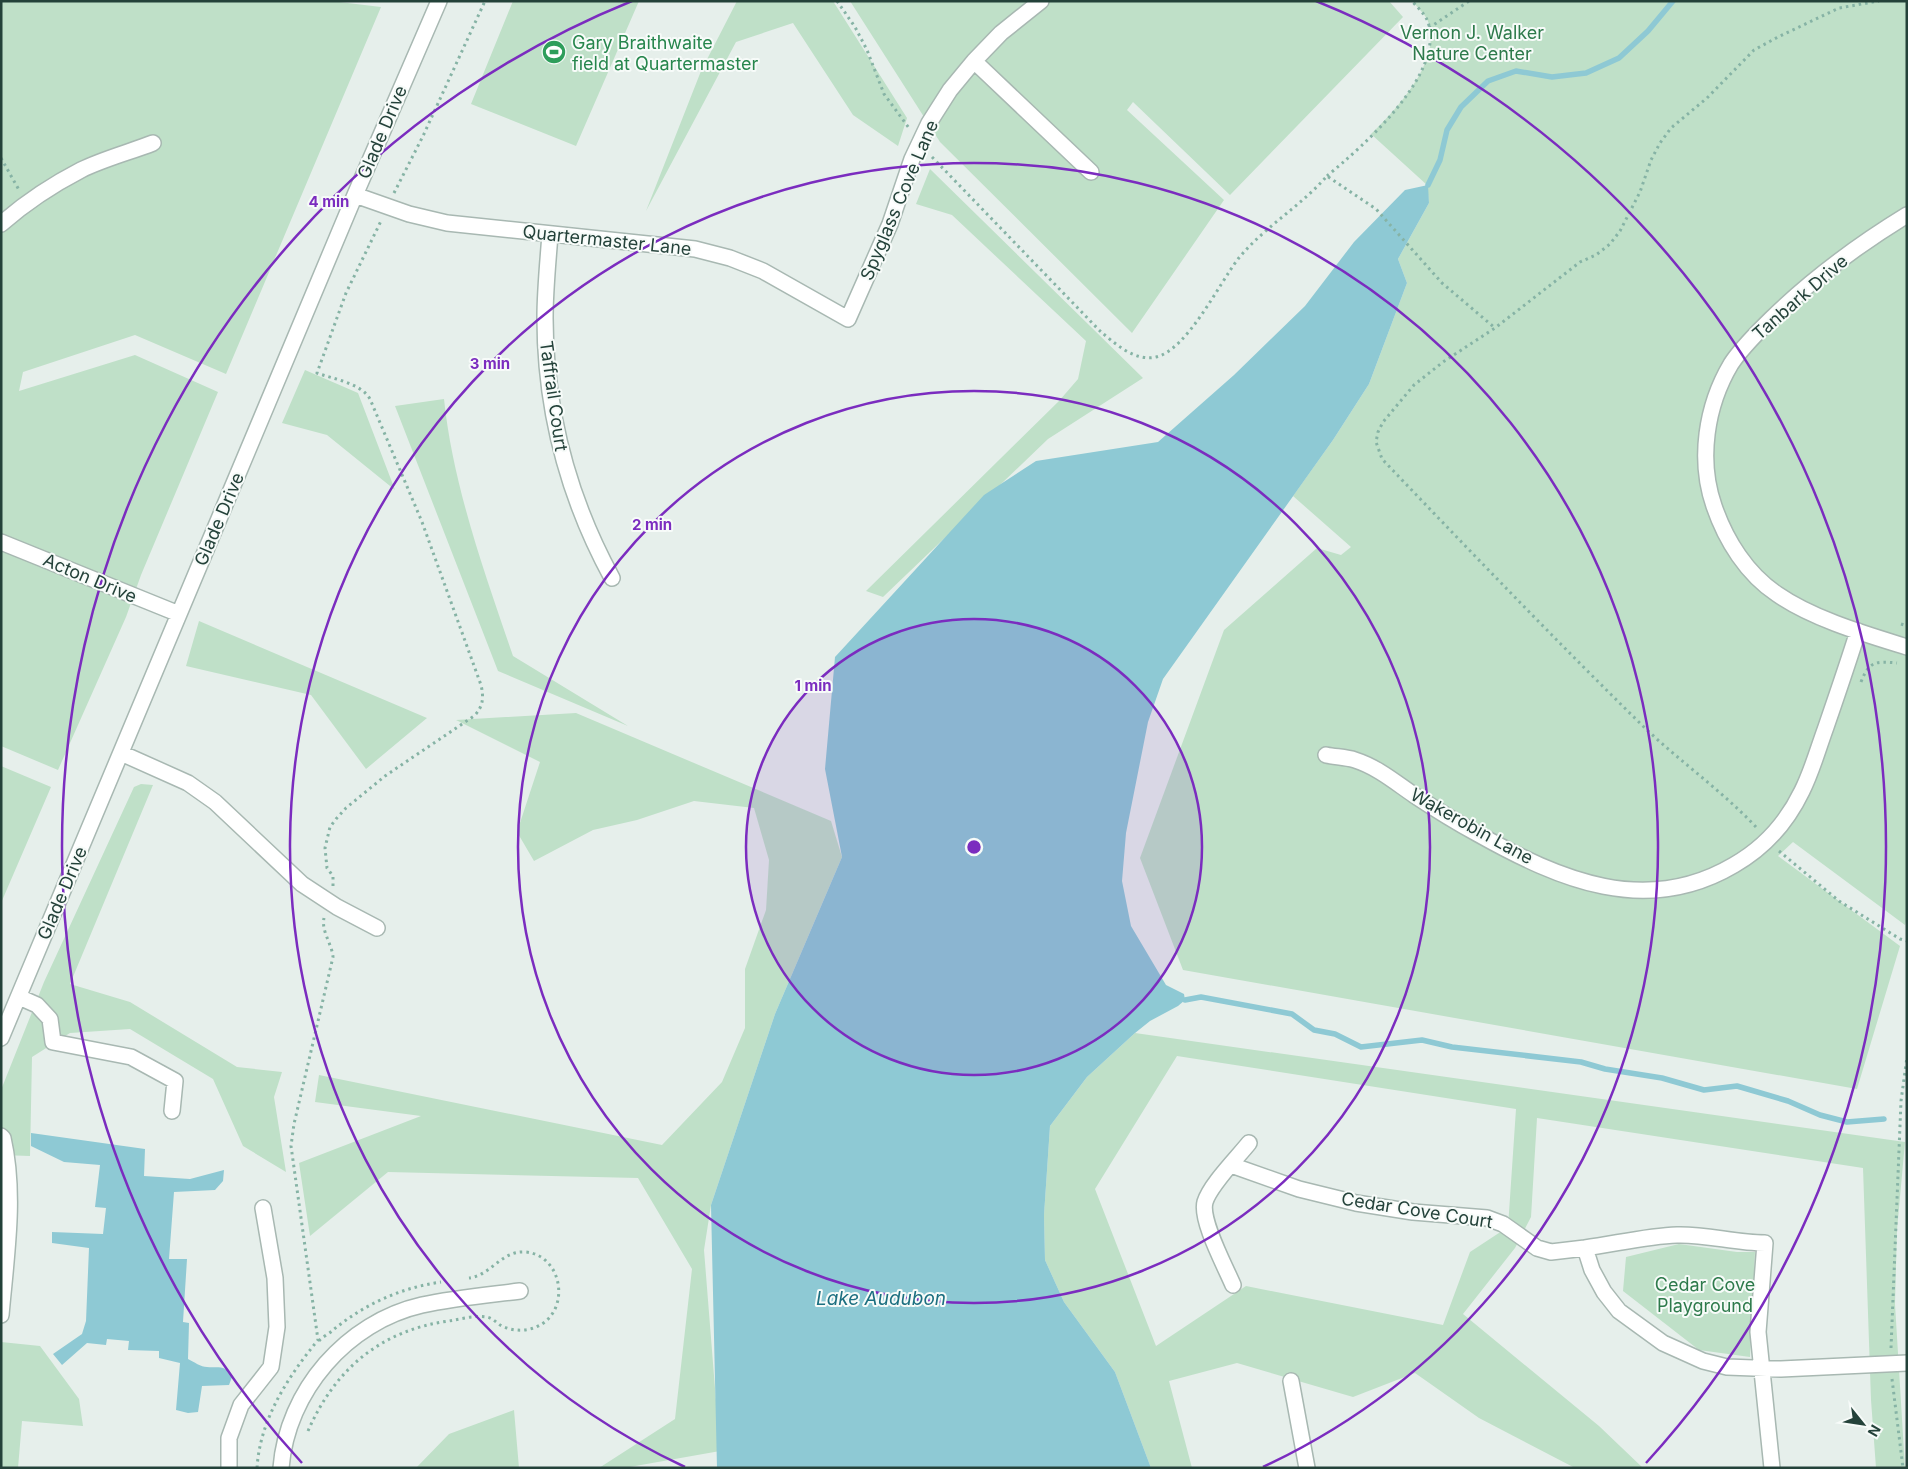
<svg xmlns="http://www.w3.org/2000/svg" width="1908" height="1469" font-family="Inter,sans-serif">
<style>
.green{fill:#bfe0c8;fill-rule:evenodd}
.water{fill:#8ec9d4}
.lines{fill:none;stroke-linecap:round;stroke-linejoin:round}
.stream{stroke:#8ec9d4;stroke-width:5.5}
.minor-casing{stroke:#a8b8b2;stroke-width:18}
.path{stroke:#86b3a5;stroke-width:3;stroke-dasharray:2.5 4;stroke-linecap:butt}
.minor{stroke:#fff;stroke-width:15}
.ring{fill:none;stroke:#7b2cbf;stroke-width:2.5}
.labels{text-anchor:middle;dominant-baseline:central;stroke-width:4;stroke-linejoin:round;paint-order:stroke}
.park-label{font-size:18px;fill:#2d7a4b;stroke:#f7fbf9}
.leisure-label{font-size:18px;fill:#27864d;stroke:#f7fbf9;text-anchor:start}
.street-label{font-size:18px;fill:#24423a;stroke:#f7fbf9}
.water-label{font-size:19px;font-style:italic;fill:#1c6f80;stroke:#f7fbf9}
.centre{fill:#7b2cbf;stroke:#f7fbf9;stroke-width:2.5}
.ring-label{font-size:15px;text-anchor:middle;font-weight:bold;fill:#7b2cbf;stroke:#f7fbf9;stroke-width:4;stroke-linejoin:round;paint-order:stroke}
</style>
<rect width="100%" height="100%" fill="#e6efeb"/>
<!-- green -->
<path class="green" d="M 1,1 L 331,1 L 381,7 L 226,374 L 135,335 L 23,372 L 19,391 L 135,355 L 218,392 L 141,575 L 126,617 L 58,770 L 1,746 Z
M 513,1 L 639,1 L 576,146 L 471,104 Z
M 737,1 L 833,1 L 907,118 L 898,146 L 853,115 L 793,23 L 736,42 L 646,211 L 701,71 Z
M 850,1 L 1389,1 L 1403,17 L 1230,195 L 1133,102 L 1127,110 L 1224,200 L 1132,333 L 940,142 Z
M 1412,1 L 1907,1 L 1907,917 L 1905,925 L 1793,842 L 1778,856 L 1900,946 L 1857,1089 L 1183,970 L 1140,858 L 1224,630 L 1317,548 L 1341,555 L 1351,547 L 1293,496 L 1333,440 L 1369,384 L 1407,283 L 1398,259 L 1429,203 L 1427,185 L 1371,134 C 1396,110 1445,58 1427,19 C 1423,12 1417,7 1412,1 Z
M 930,169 L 1143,378 L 1048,439 L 883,597 L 866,591 L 1059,401 L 1078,379 L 1086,341 L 952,215 L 916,204 Z
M 305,370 L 358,393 L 395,490 L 327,435 L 282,423 Z
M 444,399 C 453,486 485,574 513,656 L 628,726 L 498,671 L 395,406 Z
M 199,621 L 427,718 L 366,769 L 311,695 L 186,666 Z
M 576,713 L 831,821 L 842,857 L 775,1014 L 711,1205 L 704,1250 L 720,1451 L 624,1468 L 599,1468 L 675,1419 L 692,1269 L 638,1178 L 388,1172 L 310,1236 L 299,1163 L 421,1116 L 315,1102 L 319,1075 L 662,1145 L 722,1082 L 745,1028 L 745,969 L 766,910 L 769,860 L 754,808 L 694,801 L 637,820 L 593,830 L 534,861 L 517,832 L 540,762 L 456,720 Z
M 1,766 L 51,787 L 1,903 Z
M 141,784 L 153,785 L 70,984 L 130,1002 L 237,1067 L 282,1072 L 274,1097 L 286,1172 L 243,1146 L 213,1079 L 130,1029 L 70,1033 L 32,1057 L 30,1156 L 1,1155 L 1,1090 L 44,982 L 134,787 Z
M 1135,1033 L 1905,1142 L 1897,1230 L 1895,1304 L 1905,1468 L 1876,1468 L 1871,1400 L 1863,1168 L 1537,1118 L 1531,1217 L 1515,1248 L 1463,1314 L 1599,1426 L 1643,1468 L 1575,1468 L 1479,1418 L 1415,1373 L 1353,1397 L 1237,1363 L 1169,1381 L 1192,1468 L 1151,1468 L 1115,1372 L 1064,1302 L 1045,1260 L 1044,1215 L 1050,1126 L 1087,1077 ZM 1177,1056 L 1516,1109 L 1508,1227 L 1470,1252 L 1443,1325 L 1246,1286 L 1156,1346 L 1095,1189 Z
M 1679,1244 L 1737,1252 L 1755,1252 L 1750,1357 L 1699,1350 L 1623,1291 L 1626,1257 Z
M 1,1342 L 40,1346 L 79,1399 L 83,1426 L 22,1421 L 18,1468 L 1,1468 Z
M 514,1410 L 519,1468 L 416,1468 L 449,1434 Z"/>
<!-- water -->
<path class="water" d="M 1428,185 L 1429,203 L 1398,259 L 1407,283 L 1369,384 L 1333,440 L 1163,679 L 1148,722 L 1126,833 L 1122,881 L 1131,926 L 1166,985 L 1184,994 L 1185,1000 L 1178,1006 L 1150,1021 L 1135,1033 L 1087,1077 L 1050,1126 L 1044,1215 L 1045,1260 L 1064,1302 L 1115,1372 L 1151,1468 L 717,1468 L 711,1205 L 775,1014 L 842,857 L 825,769 L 835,657 L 984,495 L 1036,461 L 1158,442 L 1234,375 L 1305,306 L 1354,242 L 1405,190 Z
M 31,1133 L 145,1149 L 144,1176 L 190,1179 L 224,1170 L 223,1181 L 215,1190 L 174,1192 L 169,1259 L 187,1259 L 183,1322 L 189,1323 L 188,1359 C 194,1362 201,1367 207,1367 C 218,1368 226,1364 232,1377 L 229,1385 L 202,1386 L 198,1412 L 188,1413 L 176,1410 L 180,1363 L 159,1358 L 159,1351 L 128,1350 L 129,1341 L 107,1339 L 106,1345 L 87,1343 L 62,1365 L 53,1354 L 82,1334 L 86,1321 L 89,1248 L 52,1243 L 52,1232 L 103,1234 L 106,1208 L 95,1207 L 100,1165 L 64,1162 L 31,1146 Z"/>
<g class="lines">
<!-- stream -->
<path class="stream" d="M 1428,185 L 1440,160 L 1447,130 L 1461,107 L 1488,81 L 1516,71 L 1552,77 L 1586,73 L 1619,58 L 1648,31 L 1673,1
M 1185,1000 L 1201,997 L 1292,1014 L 1314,1030 L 1335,1034 L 1361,1047 L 1422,1040 L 1452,1047 L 1581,1062 L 1605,1069 L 1662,1078 L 1704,1090 L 1737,1086 L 1788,1101 L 1820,1115 L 1847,1122 L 1884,1119"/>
<!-- minor casing -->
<g class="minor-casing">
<path id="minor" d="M 974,61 L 1091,172
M 355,195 L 409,214 L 447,223 L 695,249 L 730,258 L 763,271 L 848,319 L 890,224 L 912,159 L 929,123 L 950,90 L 974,61 L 1001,33 L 1041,1
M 1907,215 C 1858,245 1812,279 1771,319 C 1757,333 1742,347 1731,364 C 1706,406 1698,460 1714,506 C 1726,541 1747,574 1777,594 C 1813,619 1865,634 1907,647
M 1,224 C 25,203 52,185 81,170 C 103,159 130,152 153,143
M 550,234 C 548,262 545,290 545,318 C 545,410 568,497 612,578
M 1,542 L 179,614
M 121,753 L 188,783 L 215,802 L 302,884 L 337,907 L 377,928
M 1326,755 C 1335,757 1346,757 1355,760 C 1377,767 1395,782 1414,795 C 1435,809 1456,822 1478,834 C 1560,880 1646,917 1734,865 C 1764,848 1787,822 1802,791 C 1812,771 1818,749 1826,727 C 1837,695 1848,663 1858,631
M 19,997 L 37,1005 L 50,1019 L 53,1042 L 131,1057 L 175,1081 L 172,1111
M 1,1038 L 355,195 L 439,1
M 1,1136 L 3,1138 C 16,1195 6,1257 1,1315
M 1231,1165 L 1299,1189 L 1356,1203 L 1413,1212 L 1487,1218 L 1503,1224 L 1537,1248 L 1551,1252 L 1585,1248 L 1592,1270 L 1604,1292 L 1619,1311 L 1663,1343 L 1703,1361 L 1727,1367 L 1781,1369 L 1907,1363
M 1585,1248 C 1615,1244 1647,1236 1677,1235 C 1706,1234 1735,1243 1765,1243 L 1758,1332 L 1772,1468
M 1233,1285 C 1225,1266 1200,1220 1205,1202 C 1210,1185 1237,1158 1249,1143
M 1291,1381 L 1307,1468
M 229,1468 L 229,1438 L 241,1405 L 271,1367 L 277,1327 L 275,1278 L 263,1208
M 281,1468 C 287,1391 347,1322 422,1305 C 454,1298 488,1295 520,1291"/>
</g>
<!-- path -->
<path class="path" d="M 837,1 L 855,27 L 867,50 L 884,94 L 909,128
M 1429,28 L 1469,1
M 932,157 L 1099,330 C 1114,343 1135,362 1156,357 C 1187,350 1219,284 1238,259 C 1264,227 1300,207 1327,176 L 1376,209 L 1442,283 L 1495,328
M 1,158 L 19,190
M 1327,176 C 1363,146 1445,75 1428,22 C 1425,14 1418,8 1412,1
M 394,193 L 423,136 L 485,1
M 1901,624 L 1907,626
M 1861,682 C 1869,661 1876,661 1897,663
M 1756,827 C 1722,791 1682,763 1646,729 C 1556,641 1469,550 1382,459 L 1376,442 L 1378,432 L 1383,422 L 1414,385 L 1443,362 L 1495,328 L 1580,262 L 1596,255 L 1610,244 L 1620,231 L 1640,192 L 1651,160 L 1660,143 L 1671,128 L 1707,98 L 1754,50 L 1778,37 L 1839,8 L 1879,1
M 1779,851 L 1839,901 L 1900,939 L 1907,941
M 333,886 L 333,876 L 327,868 L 325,848 L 330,827 L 336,819 L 346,808 L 385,776 L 474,716 C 483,707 484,698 481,685 L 422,522 L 370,399 C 361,383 333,379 317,373 L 346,293 L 381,221
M 319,1341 C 322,1337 329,1334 333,1330 C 365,1304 400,1288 441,1282
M 1891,1348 L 1901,1101 L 1907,1057
M 1892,1379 L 1903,1468
M 308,1431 C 335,1369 381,1330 449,1321 C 461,1319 475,1315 487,1317 C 492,1318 496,1322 500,1325 C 511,1331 525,1332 536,1327 C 571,1313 564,1256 526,1252 C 501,1250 492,1275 469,1278
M 257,1468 C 260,1419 288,1377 318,1340 L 291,1146 L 294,1124 L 333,957 C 332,944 321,931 324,918"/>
<!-- minor -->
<use href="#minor" class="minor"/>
</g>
<!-- distance rings -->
<circle cx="974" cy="847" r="228" fill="#7b2cbf" fill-opacity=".12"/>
<g class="ring">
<circle cx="974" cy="847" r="228"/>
<circle cx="974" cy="847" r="456"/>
<path d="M685 1467A684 684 0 1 1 1263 1467"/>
<path d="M302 1463A912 912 0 0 1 632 1M1316 1A912 912 0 0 1 1646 1463"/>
</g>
<!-- icons -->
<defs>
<g id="stadium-disc" transform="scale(1.25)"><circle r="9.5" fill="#2e9e5b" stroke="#f7fbf9"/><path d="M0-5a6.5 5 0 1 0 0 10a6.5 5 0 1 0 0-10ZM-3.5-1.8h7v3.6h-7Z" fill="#fff"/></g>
</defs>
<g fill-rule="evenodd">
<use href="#stadium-disc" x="554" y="52"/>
</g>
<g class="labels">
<!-- park labels -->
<g class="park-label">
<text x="1472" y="32">Vernon J. Walker<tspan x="1472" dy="21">Nature Center</tspan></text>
<text x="1705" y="1284">Cedar Cove<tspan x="1705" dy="21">Playground</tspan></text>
</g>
<!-- leisure labels -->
<g class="leisure-label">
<text x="572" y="42">Gary Braithwaite<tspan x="572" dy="21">field at Quartermaster</tspan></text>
</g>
<!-- street labels -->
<g class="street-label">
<text transform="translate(382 132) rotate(-67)">Glade Drive</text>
<text transform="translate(899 200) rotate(-67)">Spyglass Cove Lane</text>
<text transform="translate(607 240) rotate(6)">Quartermaster Lane</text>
<text transform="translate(1800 297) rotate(-41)">Tanbark Drive</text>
<text transform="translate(554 396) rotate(82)">Taffrail Court</text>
<text transform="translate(219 519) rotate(-67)">Glade Drive</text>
<text transform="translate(90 578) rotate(23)">Acton Drive</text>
<text transform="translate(1472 826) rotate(29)">Wakerobin Lane</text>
<text transform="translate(62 893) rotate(-67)">Glade Drive</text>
<text transform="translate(1417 1210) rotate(9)">Cedar Cove Court</text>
</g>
<!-- water labels -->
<g class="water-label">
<text x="881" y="1298">Lake Audubon</text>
</g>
</g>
<circle cx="974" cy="847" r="8" class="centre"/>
<g class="ring-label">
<text x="329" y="207">4 min</text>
<text x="490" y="369">3 min</text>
<text x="652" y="530">2 min</text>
<text x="813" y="691">1 min</text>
</g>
<!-- border -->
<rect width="1908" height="1469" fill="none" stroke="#24423a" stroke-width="5"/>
<!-- north arrow -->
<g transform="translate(1863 1424) rotate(120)" stroke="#f7fbf9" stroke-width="4" paint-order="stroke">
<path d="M0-4L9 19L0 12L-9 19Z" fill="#24423a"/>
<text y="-8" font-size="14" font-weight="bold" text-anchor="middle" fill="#24423a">N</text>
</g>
</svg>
